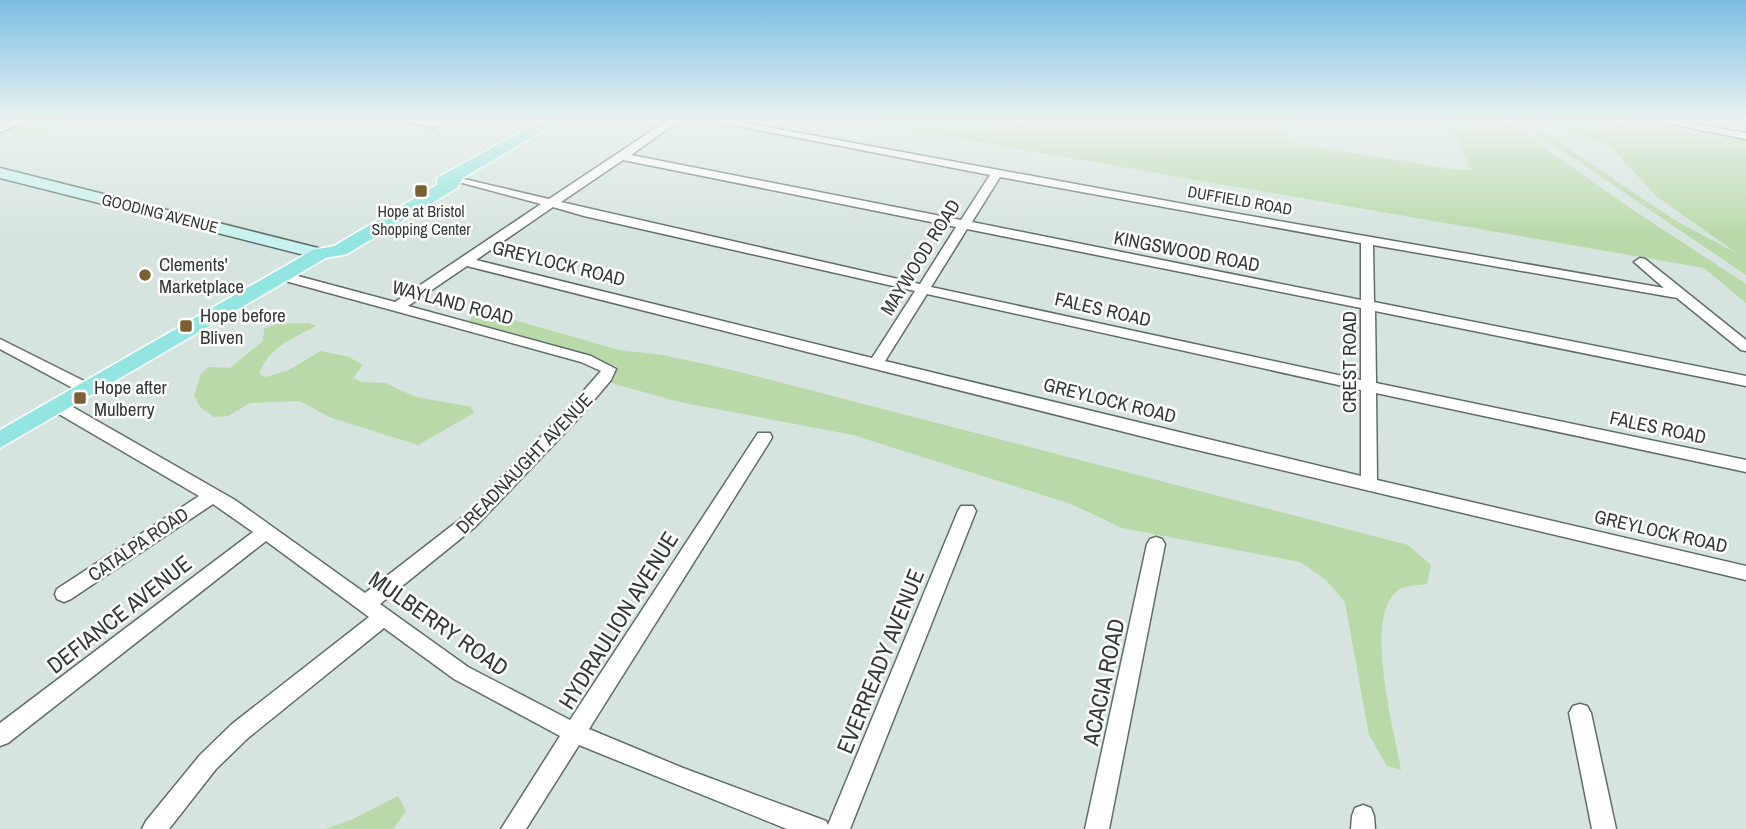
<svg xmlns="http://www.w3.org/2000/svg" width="1746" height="829" font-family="'Archivo Narrow',sans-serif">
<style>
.green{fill:#b9d9a9}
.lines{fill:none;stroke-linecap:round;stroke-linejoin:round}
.street-casing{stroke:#606d68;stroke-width:3}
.secondary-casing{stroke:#606d68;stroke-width:3}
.primary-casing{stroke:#fff;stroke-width:3}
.street{fill:#fff;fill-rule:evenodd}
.secondary{fill:#c8f2ef;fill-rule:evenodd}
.primary{fill:#92e5e0;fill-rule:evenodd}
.poi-dot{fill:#7a6032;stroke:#fff;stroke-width:2.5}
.labels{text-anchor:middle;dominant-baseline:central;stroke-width:5;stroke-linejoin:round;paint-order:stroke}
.far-street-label{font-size:16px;fill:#333937;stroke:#fff}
.far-poi-label{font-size:16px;fill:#333937;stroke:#fff}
.street-label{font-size:19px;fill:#333937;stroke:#fff}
.poi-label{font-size:19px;fill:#333937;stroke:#fff;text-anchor:start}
.near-street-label{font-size:23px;fill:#333937;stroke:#fff}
</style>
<rect width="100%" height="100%" fill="#d5e4de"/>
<!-- green -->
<path class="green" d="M 28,120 L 67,120 L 34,135 L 12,132 L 0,137 L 0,131 Z
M 852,120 L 1292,120 L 1288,142 L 1451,169 L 1471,170 L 1448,120 L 1505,120 L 1630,208 L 1746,284 L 1746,303 L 1704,268 Z
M 1517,120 L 1525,120 L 1678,222 L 1738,254 L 1656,196 L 1609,145 L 1537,120 L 1606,120 L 1746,140 L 1746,275 Z
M 479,310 L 619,350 L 663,355 L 732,370 L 1408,545 L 1431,565 L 1427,584 C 1420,585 1407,585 1400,589 C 1361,612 1395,732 1401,770 L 1387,766 L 1369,735 L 1345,602 L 1326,580 L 1300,562 L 1122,528 L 1071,504 L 853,435 L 679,402 L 608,382 L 616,366 L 466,323 Z
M 309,323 L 316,326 C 293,338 268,348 259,374 L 266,377 L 289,370 L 321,351 L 349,357 L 363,365 L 353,378 L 362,382 L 385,383 L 416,397 L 471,407 L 474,413 L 418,445 L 332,418 L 299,401 L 250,403 L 228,416 L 214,417 L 201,408 L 194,396 L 201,374 L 209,367 L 230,368 L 263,341 L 264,329 L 275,324 Z
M 398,796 L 406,811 L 393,829 L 326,829 L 353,819 Z"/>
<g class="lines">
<!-- street casing -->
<g class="street-casing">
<path id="street" d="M 13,120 L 28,120 L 0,132 L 0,125 Z
M 398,120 L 451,120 L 433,128 Z
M 668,120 L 680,120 L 631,155 L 961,220 L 990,175 L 706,120 L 729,120 L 1216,210 L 1664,288 L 1634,262 L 1640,258 L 1645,259 L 1746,340 L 1746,351 L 1741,350 L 1677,298 L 1373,245 L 1374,302 L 1746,376 L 1746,386 L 1375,311 L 1376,383 L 1746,460 L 1746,472 L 1376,393 L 1377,480 L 1746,566 L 1746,580 L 1176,445 L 467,266 L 408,306 L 591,356 L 616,369 L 611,380 L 578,419 L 475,527 L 380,604 L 468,667 L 570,720 L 758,433 L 770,433 L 772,437 L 770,441 L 589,729 L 683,768 L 818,818 L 826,821 L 828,825 L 958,511 L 961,506 L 973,506 L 976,511 L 850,829 L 787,829 L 579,745 L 526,829 L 501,829 L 560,736 L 454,679 L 384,628 L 248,738 L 216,769 L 169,829 L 142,829 L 146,821 L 200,755 L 232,724 L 369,617 L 266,541 L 8,743 L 0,746 L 0,723 L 253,532 L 213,504 L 71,599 L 64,602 L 57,599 L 55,594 L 57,589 L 199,496 L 52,410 L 50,406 L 52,402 L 64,402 L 235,500 L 365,593 L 463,517 L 566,411 L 601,371 L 581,362 L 278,279 L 276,276 L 283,272 L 395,302 L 541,204 L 451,180 L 451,176 L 549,199 ZM 623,160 L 956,227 L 920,284 L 561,202 ZM 1000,177 L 1361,243 L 1361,300 L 972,222 ZM 553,207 L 584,216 L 915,291 L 872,358 L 476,260 ZM 967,229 L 1361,308 L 1361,380 L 931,287 ZM 927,294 L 1361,390 L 1361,476 L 885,361 Z
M 1650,120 L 1674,120 L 1746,133 L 1746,139 Z
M 0,339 L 92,385 L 95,389 L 87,394 L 82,393 L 0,349 Z
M 1156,537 L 1162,539 L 1165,544 L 1109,829 L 1085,829 L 1147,544 L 1150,539 Z
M 1580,704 L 1587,706 L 1591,713 L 1616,829 L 1592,829 L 1569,713 L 1573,706 Z
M 1363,805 L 1371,808 L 1374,816 L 1375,829 L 1351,829 L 1352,816 L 1355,808 Z"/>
</g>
<!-- secondary casing -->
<g class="secondary-casing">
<path id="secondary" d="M 0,168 L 326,250 L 329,254 L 320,259 L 0,178 Z"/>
</g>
<!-- primary casing -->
<g class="primary-casing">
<path id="primary" d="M 543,120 L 561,120 L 463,178 L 457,188 L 347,254 L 326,258 L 0,448 L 0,430 L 313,250 L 334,246 L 437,185 L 437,178 Z"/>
</g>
<!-- street -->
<use href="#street" class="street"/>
<!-- secondary -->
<use href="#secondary" class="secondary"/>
<!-- primary -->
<use href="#primary" class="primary"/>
</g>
<!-- sky -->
<linearGradient id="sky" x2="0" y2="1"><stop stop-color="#7bbee2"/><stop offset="0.51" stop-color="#ecf3f0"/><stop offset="1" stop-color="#ecf3f0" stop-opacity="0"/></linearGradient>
<rect width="1746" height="236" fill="url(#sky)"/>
<!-- markers -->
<g class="poi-dot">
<rect x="414" y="184" width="14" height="14" rx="3.5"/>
<circle cx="145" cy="275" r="7"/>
<rect x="179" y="319" width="14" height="14" rx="3.5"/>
<rect x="73" y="391" width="14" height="14" rx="3.5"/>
</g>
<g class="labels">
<!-- far-street labels -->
<g class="far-street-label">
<text transform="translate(1240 200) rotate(10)">DUFFIELD ROAD</text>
<text transform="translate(160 213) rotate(14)">GOODING AVENUE</text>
</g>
<!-- far-poi labels -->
<g class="far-poi-label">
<text x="421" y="211">Hope at Bristol<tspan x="421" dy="18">Shopping Center</tspan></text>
</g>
<!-- street labels -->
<g class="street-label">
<text transform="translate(1187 251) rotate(11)">KINGSWOOD ROAD</text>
<text transform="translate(920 257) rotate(-58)">MAYWOOD ROAD</text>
<text transform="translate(559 263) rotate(14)">GREYLOCK ROAD</text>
<text transform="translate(453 302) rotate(15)">WAYLAND ROAD</text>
<text transform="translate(1103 309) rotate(13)">FALES ROAD</text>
<text transform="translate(1349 362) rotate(-90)">CREST ROAD</text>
<text transform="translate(1110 400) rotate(14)">GREYLOCK ROAD</text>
<text transform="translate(1658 427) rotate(12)">FALES ROAD</text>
<text transform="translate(524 463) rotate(-46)">DREADNAUGHT AVENUE</text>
<text transform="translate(1661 531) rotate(13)">GREYLOCK ROAD</text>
<text transform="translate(138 544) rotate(-34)">CATALPA ROAD</text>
</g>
<!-- poi labels -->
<g class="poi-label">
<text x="159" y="264">Clements'<tspan x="159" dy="22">Marketplace</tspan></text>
<text x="200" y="315">Hope before<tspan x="200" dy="22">Bliven</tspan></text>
<text x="94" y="387">Hope after<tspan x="94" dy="22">Mulberry</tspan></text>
</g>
<!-- near-street labels -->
<g class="near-street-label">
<text transform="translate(119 614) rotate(-38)">DEFIANCE AVENUE</text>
<text transform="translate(618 620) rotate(-58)">HYDRAULION AVENUE</text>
<text transform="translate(439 623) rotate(35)">MULBERRY ROAD</text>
<text transform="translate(880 661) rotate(-68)">EVERREADY AVENUE</text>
<text transform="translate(1103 682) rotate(-78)">ACACIA ROAD</text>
</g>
</g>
</svg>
